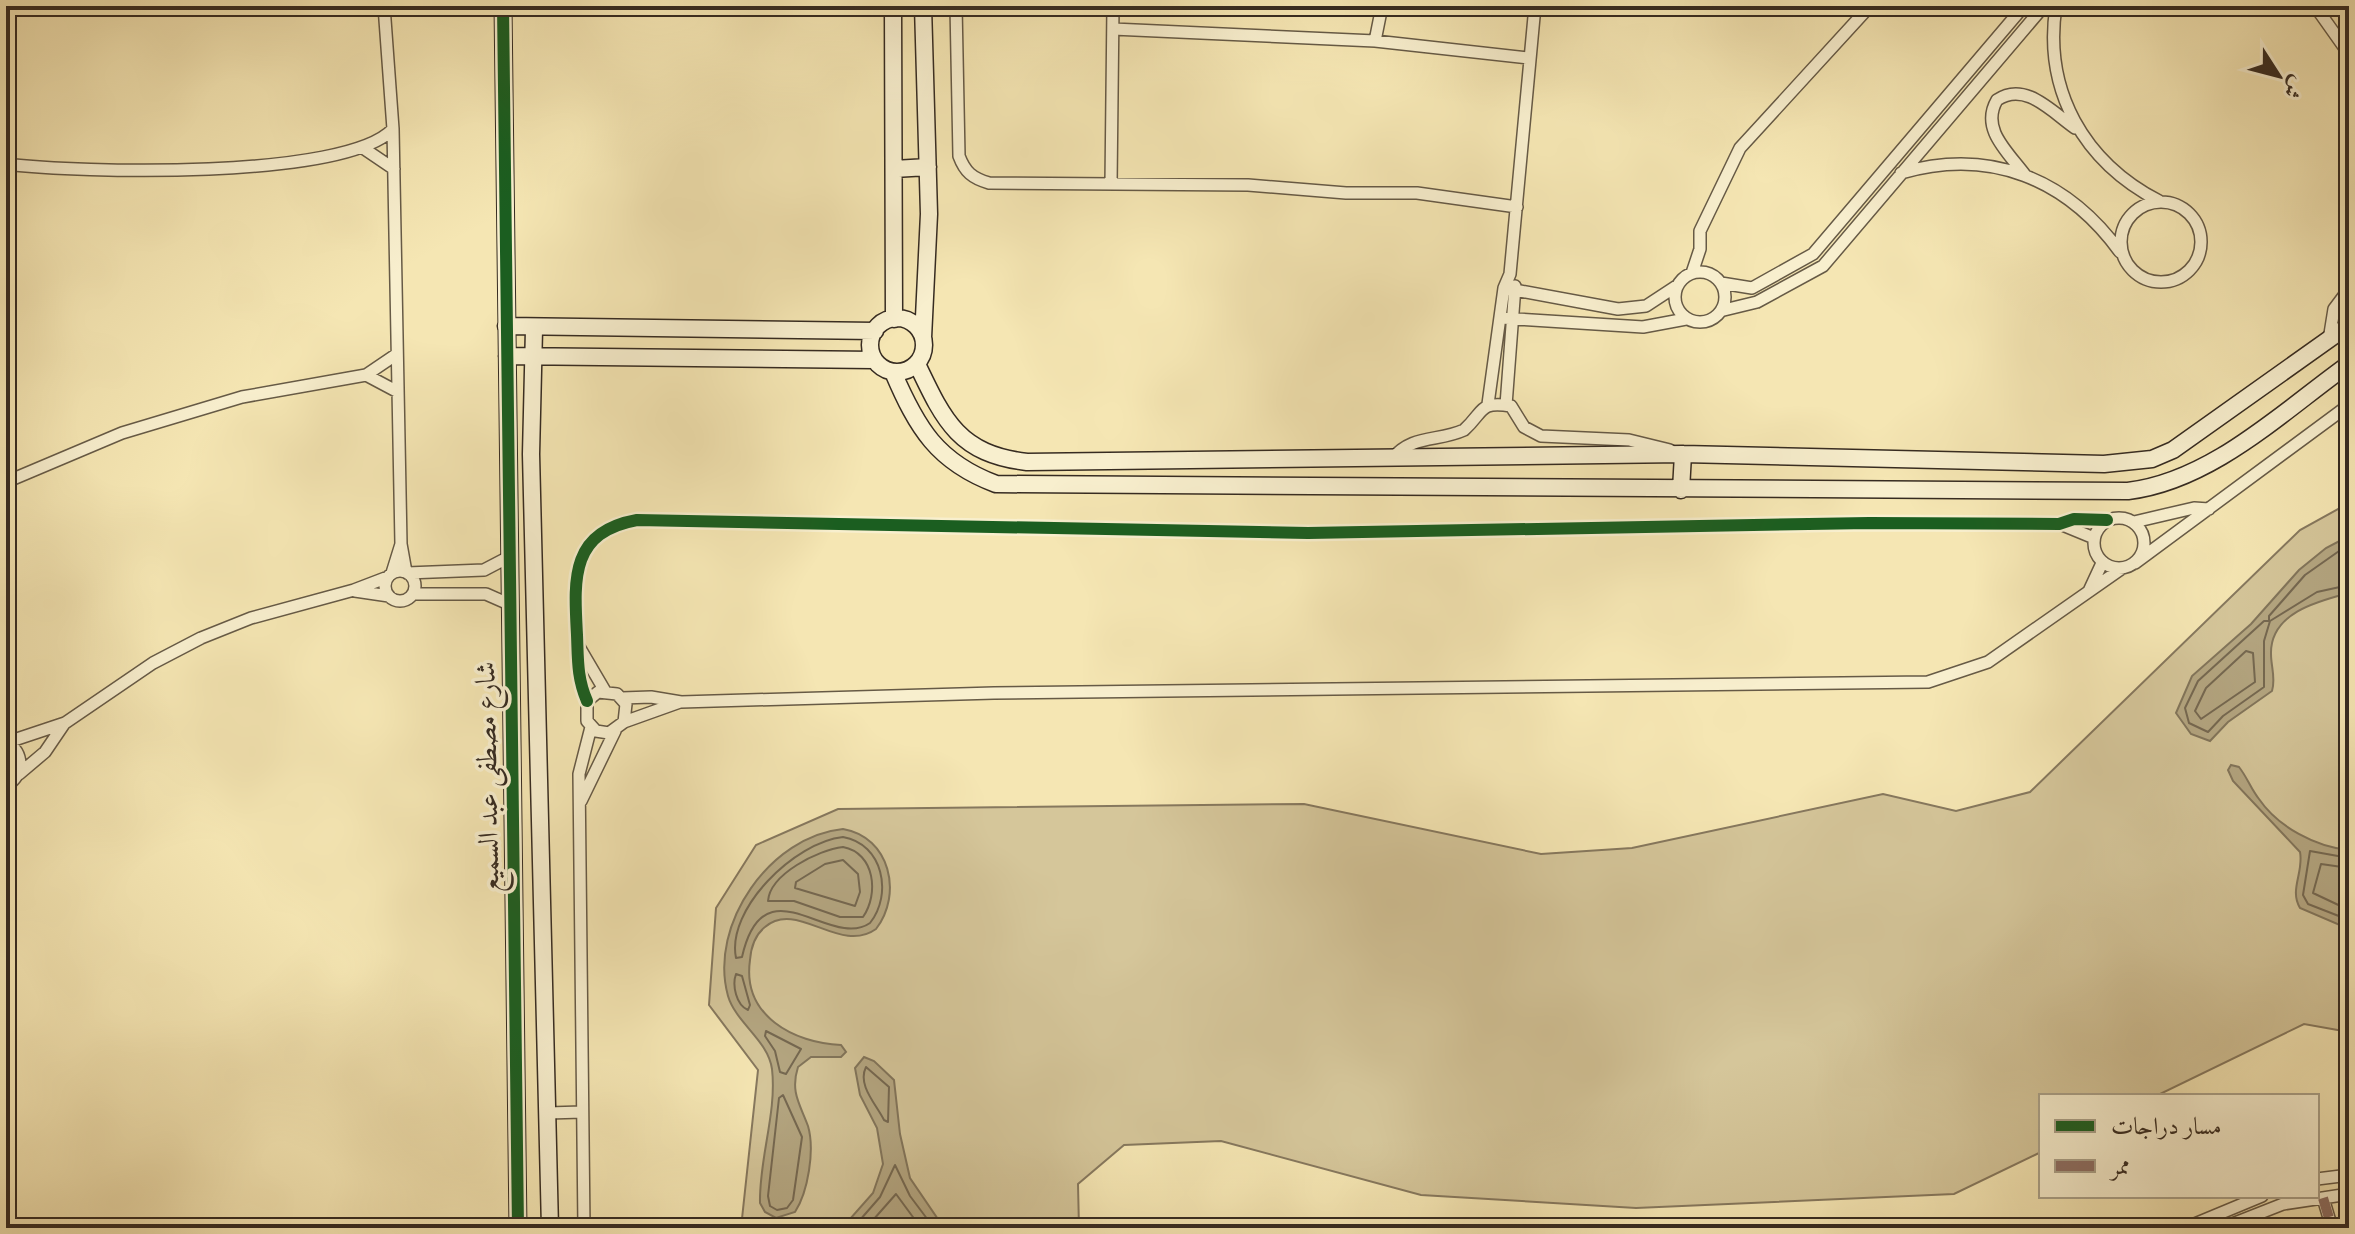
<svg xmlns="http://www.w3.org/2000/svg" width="2355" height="1234" font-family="Vollkorn,Amiri,serif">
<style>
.green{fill:#d5c69a;stroke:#86785e;stroke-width:2}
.water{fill:#b4a681;stroke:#82755b;stroke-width:2}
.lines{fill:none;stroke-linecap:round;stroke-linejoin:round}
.shore{stroke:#756851;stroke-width:2}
.street-casing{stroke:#665a46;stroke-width:14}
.secondary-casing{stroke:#362b21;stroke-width:19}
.street{stroke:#f8efce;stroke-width:11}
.secondary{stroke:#f8efce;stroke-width:16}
.quiet{stroke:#8d6e63;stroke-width:10;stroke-dasharray:20 10;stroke-linecap:butt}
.cycleway-casing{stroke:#f8efce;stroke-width:17}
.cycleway{stroke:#1b5e20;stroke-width:12}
.labels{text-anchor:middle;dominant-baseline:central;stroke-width:7;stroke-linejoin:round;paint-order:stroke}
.street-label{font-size:28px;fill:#362b21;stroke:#f8efce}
</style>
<rect width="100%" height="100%" fill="#f5e6b3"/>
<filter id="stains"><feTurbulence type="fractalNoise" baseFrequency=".0025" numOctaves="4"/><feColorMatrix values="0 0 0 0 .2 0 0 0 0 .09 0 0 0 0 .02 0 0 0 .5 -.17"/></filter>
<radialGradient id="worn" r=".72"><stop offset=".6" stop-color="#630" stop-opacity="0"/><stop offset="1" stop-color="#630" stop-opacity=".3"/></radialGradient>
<!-- green -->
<path class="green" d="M 2349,503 L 2349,1032 L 2304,1024 L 2156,1096 L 2041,1096 L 2041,1152 L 1954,1194 L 1636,1208 L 1421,1195 L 1221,1141 L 1124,1145 L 1078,1184 L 1079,1228 L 741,1228 L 758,1070 L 709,1005 L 716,908 L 756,845 L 838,809 L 1304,804 L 1541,854 L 1632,848 L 1883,794 L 1956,811 L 2030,792 L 2300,530 Z"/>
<!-- water -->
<path class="water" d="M 2349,536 L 2349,593 C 2318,601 2270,613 2271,654 C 2271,667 2276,678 2272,691 L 2228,722 L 2210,741 L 2191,734 L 2176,713 L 2192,676 L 2251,624 L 2299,570 L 2326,548 Z
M 2231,765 L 2239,767 C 2247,777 2251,789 2259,799 C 2278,827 2316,847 2349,850 L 2349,929 L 2300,908 C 2289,890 2304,872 2300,852 L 2233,781 L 2228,770 Z
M 843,829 C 890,837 903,894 876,929 C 840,955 797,899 765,927 C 755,935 751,947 750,960 C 742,1016 794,1043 841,1045 L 846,1052 L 841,1057 L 811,1057 L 798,1067 C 790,1092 800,1104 808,1126 C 815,1150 808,1192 795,1212 L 776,1218 L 765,1212 L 760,1203 C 759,1158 777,1113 772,1069 C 768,1040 736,1023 728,996 C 708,924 771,836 843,829 Z
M 864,1057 L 874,1061 L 894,1080 L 900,1134 L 910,1178 L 944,1228 L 842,1228 L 873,1193 L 883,1164 L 877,1128 L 860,1095 L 855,1068 Z"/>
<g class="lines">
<!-- shore -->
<path class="shore" d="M 2349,544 L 2305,575 L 2269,616 L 2269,621 L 2264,621 L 2198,681 L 2185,708 L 2189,723 L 2208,732 L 2223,716 L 2264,687 L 2264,641 L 2270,621 L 2317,592 L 2349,585
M 2246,651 L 2253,653 L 2255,682 L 2201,719 L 2195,711 L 2206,688 Z
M 843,837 C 883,844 893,894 870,923 C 830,951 764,860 742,957 L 736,958 C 726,909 795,842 843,837 Z
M 843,847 C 875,853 879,894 863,917 L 840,917 L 794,901 L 768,901 C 770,874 818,850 843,847 Z
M 2349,858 L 2310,851 L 2303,895 L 2308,904 L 2349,920
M 843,860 L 858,874 L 860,892 L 855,906 L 795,888 L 796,882 L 825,864 Z
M 2349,868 L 2321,864 L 2313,893 L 2349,910
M 736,974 L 742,976 L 750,1005 L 748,1010 C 736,1005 732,985 736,974 Z
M 766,1031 L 801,1049 L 786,1074 L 780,1072 L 775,1051 L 765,1036 Z
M 866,1067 L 889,1087 L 888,1122 L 884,1120 C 876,1104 857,1085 866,1067 Z
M 783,1095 L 802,1137 L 793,1200 L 787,1208 L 777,1210 L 770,1206 L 768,1196 L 779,1098 Z
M 853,1228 L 880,1197 L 895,1165 L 910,1196 L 934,1228
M 866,1228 L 896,1194 L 921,1228"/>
<!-- street casing -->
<g class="street-casing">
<path id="street" d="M 384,6 L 393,129 L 401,544 L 406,572
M 956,6 L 959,156 C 965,172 972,178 989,183 L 1248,185 L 1346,193 L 1417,193 L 1517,207
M 2056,6 C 2043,91 2084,162 2159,201
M 2315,6 L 2349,54
M 2339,6 L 2349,20
M 1113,29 L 1375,41 L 1529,58
M 1375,41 L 1382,6
M 363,148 L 394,169
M 6,164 C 79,173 345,180 393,129
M 1901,173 C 1990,147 2067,179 2120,252
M 2025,175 C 2008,152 1980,129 1997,100 C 2025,81 2051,111 2075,128
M 1111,184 L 1113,6
M2121 242a40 40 0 1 1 80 0a40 40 0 1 1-80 0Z
M1675 297a25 25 0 1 1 50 0a25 25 0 1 1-50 0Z
M 1692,273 L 1700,249 L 1700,231 L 1740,148 L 1870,6
M 1721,283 L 1752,288 L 1813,254 L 2024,6
M 1504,288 L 1618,309 L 1646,306 L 1678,285
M 1724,310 L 1757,302 L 1823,266 L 2044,6
M 1501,318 L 1643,327 L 1686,319
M 2329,340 L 2334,309 L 2349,289
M 366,375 L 398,392
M 1488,404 L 1504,288 L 1510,274 L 1535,6
M 1506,405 L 1515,286
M 1392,459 C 1412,434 1438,442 1464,430 C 1485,411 1478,401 1511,406 L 1524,427 L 1541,436 L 1629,440 L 1670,450
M 6,482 L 122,433 L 242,397 L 366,375 L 397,354
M2094 543a25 25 0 1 1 50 0a25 25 0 1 1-50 0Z
M 2134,522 L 2194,508 L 2209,509
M 2060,524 L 2094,538
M 2135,563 L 2349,405
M385 586a15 15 0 1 1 30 0a15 15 0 1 1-30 0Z
M 392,573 L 401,544
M 407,573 L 484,570 L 509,557
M 355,591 L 389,596
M 2089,591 L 2102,563
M 413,594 L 486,594 L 511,605
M 578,645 L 605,691
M 622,698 L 651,697 L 681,702 L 994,693 L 1928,682 L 1988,662 L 2121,569
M 587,701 C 577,678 578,659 577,635 C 574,579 570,532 637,520 L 1308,533 L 1869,523 L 2059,524 L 2074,519 L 2107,520
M 624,722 L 626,704 L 617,694 L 598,692 L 587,701 L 587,721 L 596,731 L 609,733 L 624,722 L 680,702
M 6,741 C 24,753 25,774 6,786
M 8,742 L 65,723 L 153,663 L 201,638 L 251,618 L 354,590 L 388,577
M 19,774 L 45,752 L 64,724
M 581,801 L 615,731
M 548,1113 L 582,1112
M 2317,1179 L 2349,1175
M 2323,1198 L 2332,1228
M 584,1228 L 579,774 L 591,727
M 2185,1228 L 2262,1196
M 2222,1228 L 2283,1204 L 2349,1194"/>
</g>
<!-- secondary casing -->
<g class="secondary-casing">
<path id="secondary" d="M 503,6 L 518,1228
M 893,6 L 894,319
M 923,6 L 929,214 L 923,338
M 894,169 L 928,167
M870 345a27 27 0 1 1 54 0a27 27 0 1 1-54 0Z
M 506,326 L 875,331
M 534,329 L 531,454 L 550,1228
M 507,356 L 874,360
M 917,364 C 944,421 959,454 1027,462 L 1683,454 L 2104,464 L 2152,459 L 2173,450 L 2349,325
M 893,372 C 917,428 937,462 996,484 L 2128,491 C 2212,481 2283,411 2349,364
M 1681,490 L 1683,454"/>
</g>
<!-- street -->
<use href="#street" class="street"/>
<!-- secondary -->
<use href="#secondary" class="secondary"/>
<!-- quiet -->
<path class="quiet" d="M 2323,1198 L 2332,1228"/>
<!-- cycleway casing -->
<g class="cycleway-casing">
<path id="cycleway" d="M 503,6 L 518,1228
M 587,701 C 577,678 578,659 577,635 C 574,579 570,532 637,520 L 1308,533 L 1869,523 L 2059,524 L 2074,519 L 2107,520"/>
</g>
<!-- cycleway -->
<use href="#cycleway" class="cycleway"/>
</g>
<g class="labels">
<!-- street labels -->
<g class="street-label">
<text transform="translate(489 777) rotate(-91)">شارع مصطفى عبد السميع</text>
</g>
</g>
<!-- margin -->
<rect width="2355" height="1234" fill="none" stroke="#f5e6b3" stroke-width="32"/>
<rect x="8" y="8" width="2339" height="1218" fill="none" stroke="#362b21" stroke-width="4"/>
<rect x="16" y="16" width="2323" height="1202" fill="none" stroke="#362b21" stroke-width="2"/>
<!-- legend -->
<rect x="2039" y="1094" width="280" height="104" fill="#f8efce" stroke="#aaa189" stroke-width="2"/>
<rect x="2055" y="1120" width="40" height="12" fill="#1b5e20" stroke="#aaa189" stroke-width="2"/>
<text x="2111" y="1134" font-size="24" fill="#362b21">مسار دراجات</text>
<rect x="2055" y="1160" width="40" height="12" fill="#8d6e63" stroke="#aaa189" stroke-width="2"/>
<text x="2111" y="1174" font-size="24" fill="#362b21">ممر</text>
<!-- north arrow -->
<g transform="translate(2279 76) rotate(126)" stroke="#f8efce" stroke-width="6" paint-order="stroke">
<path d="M0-6L14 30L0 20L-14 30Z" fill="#362b21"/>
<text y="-12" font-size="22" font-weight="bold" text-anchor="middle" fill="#362b21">ش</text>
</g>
<rect width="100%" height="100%" filter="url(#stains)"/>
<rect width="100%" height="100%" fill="url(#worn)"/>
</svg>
